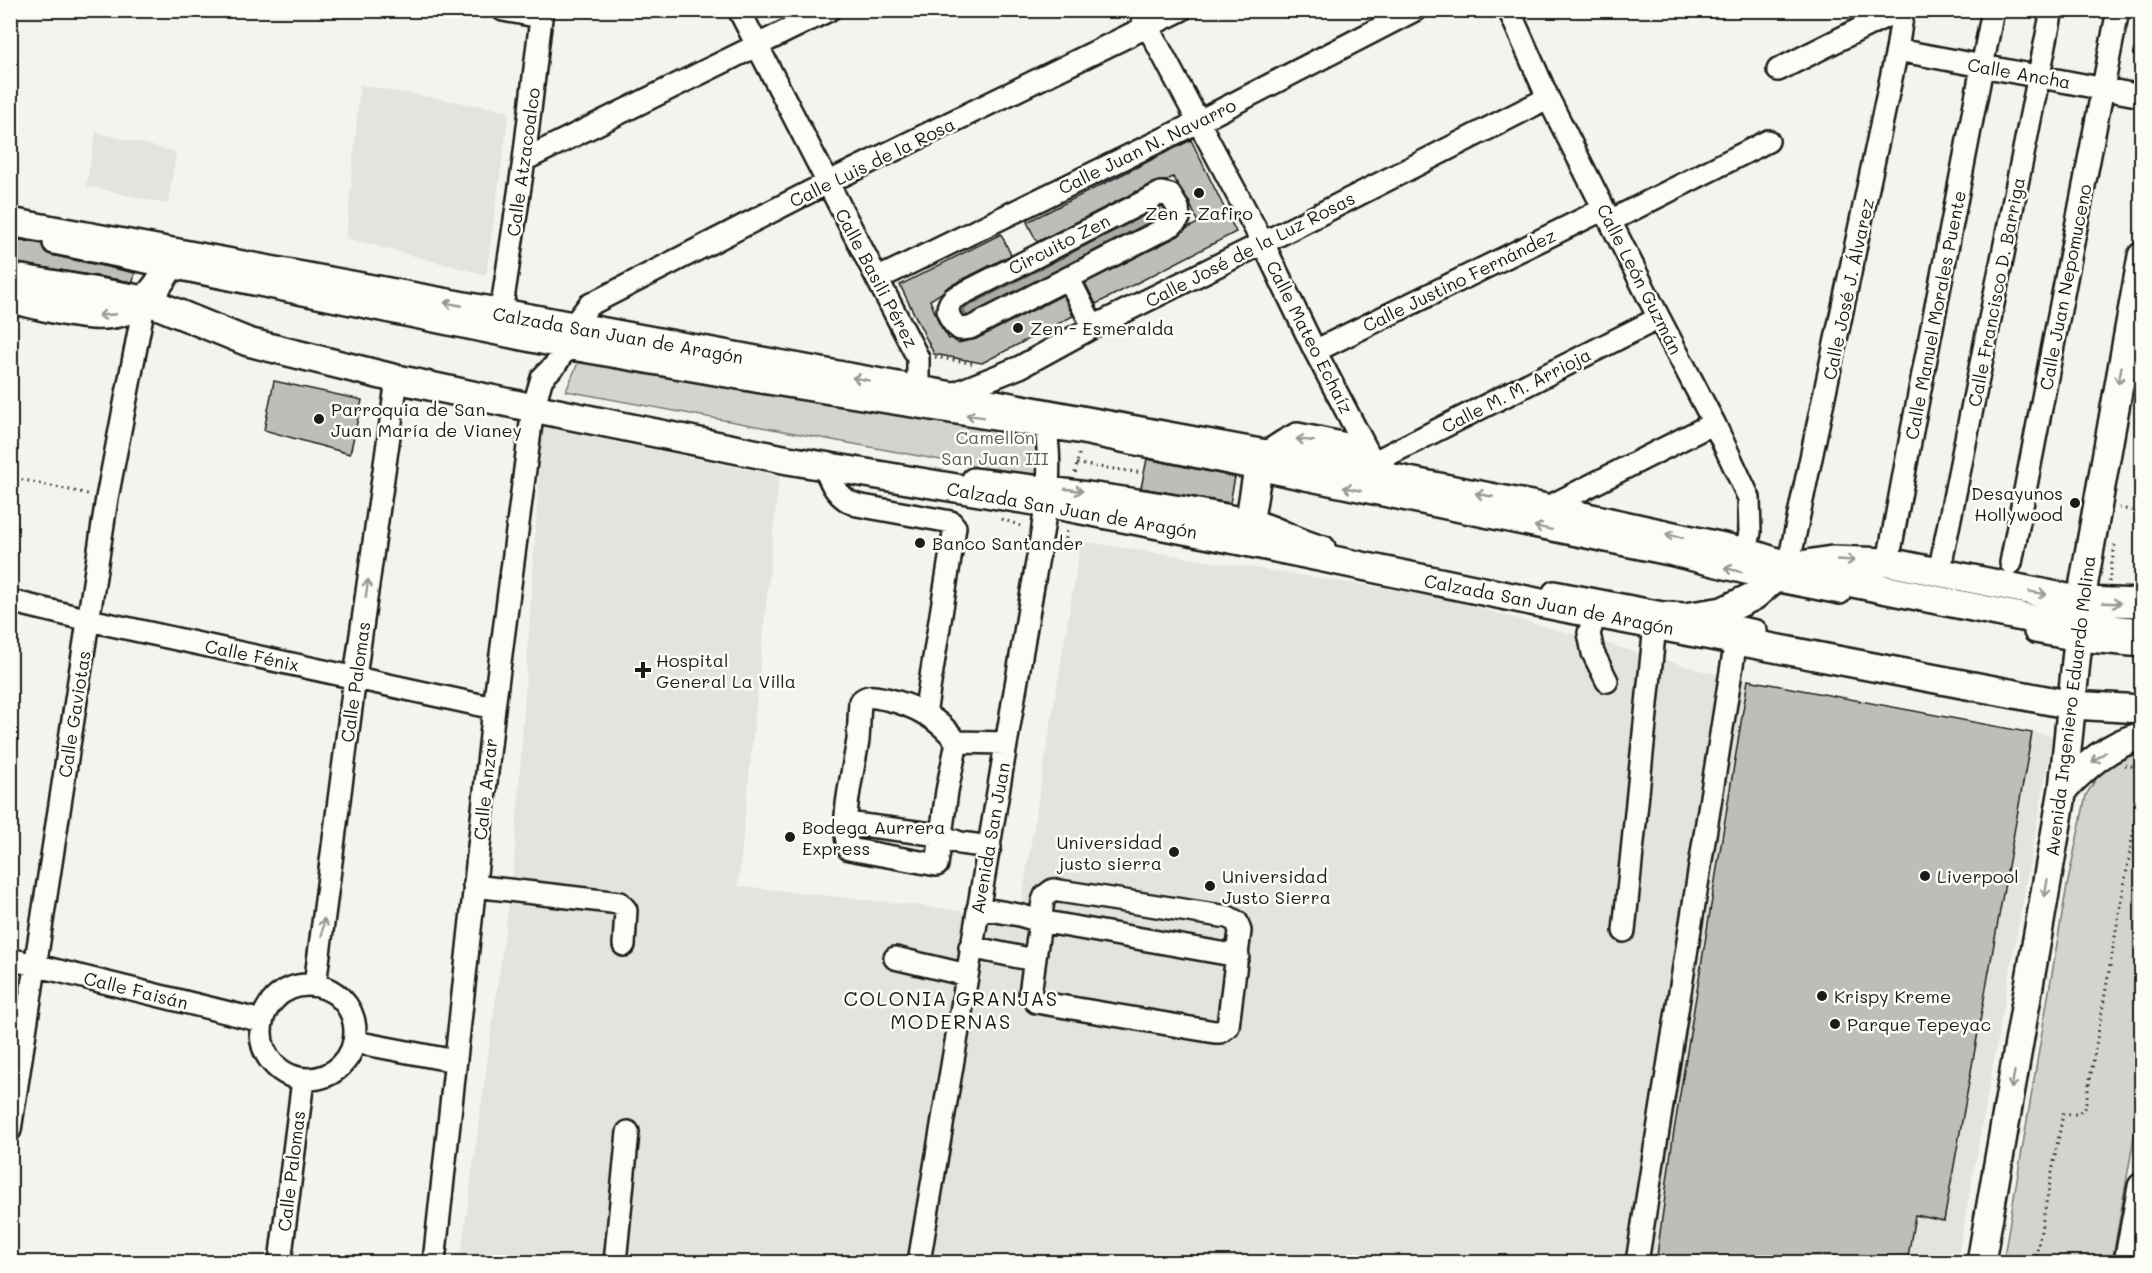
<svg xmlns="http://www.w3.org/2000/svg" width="2152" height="1273" font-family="Mali,sans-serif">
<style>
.built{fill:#e4e3de}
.green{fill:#d4d3cf;stroke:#787876;stroke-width:1.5}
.water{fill:#abaaa6;stroke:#72716f;stroke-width:1.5}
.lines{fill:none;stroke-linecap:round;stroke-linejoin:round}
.shore{stroke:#555553;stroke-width:1.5}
.building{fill:#bebdba;stroke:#1c1c1c;stroke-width:1.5}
.minor-casing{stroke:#1c1c1c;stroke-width:26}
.major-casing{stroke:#1c1c1c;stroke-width:32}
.path{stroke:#1c1c1c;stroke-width:3;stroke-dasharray:1.5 4.5;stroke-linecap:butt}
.minor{stroke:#fdfcf7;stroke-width:21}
.major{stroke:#fdfcf7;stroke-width:27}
.oneway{stroke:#989794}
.poi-dot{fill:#1c1c1c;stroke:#fdfcf7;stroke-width:2}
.labels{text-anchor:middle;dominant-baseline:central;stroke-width:5;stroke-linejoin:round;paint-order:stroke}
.street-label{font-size:18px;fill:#1c1c1c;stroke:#fdfcf7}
.poi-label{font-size:18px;fill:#1c1c1c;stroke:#fdfcf7;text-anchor:start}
.park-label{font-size:18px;fill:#5c5c5b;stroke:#fdfcf7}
.neighbourhood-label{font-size:20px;letter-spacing:1.5px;fill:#1c1c1c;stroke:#fdfcf7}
</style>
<rect width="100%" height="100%" fill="#f4f3ee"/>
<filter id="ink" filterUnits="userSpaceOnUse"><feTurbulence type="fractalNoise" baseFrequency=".0167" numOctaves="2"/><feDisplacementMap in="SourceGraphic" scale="12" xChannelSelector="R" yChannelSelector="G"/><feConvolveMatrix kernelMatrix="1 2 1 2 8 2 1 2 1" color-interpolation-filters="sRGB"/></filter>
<g filter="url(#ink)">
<!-- built -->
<path class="built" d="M 360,85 L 509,111 L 486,275 L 346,238 Z
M 96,132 L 176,152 L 168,204 L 86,186 Z
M 542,427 L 779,476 L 738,886 L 948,909 L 1018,922 L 1081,541 L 1439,597 L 1711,673 L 2053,736 L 1957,1262 L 460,1262 L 514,865 Z"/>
<!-- green -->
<path class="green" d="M 580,358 L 1009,427 L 1039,440 L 1045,473 L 1022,475 L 566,391 Z
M 2141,749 L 2141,1098 L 2112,1262 L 2003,1262 L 2066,891 L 2086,795 L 2108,760 Z"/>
<!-- water -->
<path class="water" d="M 1162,200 L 1171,217 L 963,325 L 953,307 Z"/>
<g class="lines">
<!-- shore -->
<path class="shore" d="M 967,316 L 963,311 L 964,308 L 1157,209 L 1161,211 L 1161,216 L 999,300"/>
</g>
<!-- building -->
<path class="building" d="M 1191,140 L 1236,232 L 1096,304 L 1085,283 L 1178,236 L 1186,229 L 1198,223 L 1189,201 L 1173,177 L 1165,181 L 1155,182 L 1037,242 L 1027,222 Z
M 1001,234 L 1011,255 L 948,287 L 940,294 L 930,300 L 939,323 L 949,339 L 951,338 L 958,343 L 976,339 L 1063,295 L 1073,316 L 982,363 L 934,354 L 900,285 Z
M 10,238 L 42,244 L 45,252 L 51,255 L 135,273 L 133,282 L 10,262 Z
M 274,381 L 362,400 L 350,454 L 264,430 Z
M 1147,459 L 1235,477 L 1230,503 L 1141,488 Z
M 1748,680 L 2032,733 L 1944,1221 L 1915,1215 L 1907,1263 L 1656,1263 L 1673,1137 Z"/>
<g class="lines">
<!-- minor casing -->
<g class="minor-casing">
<path id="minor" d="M 503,10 L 541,17
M 739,10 L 918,358 L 918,389
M 1139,10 L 1263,243 L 1315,351 L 1373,462
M 1509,10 L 1548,98 L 1659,318 L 1714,423 L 1749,498 L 1750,532 L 1746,552
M 1897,50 L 2142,96
M 1778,70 L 1898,10
M 524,160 L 829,10
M 1161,193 L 1170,195 L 1178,208 L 1179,218 L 1172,225 L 970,328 L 960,329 C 949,321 943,308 954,298 Z
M 1610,221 L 1768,141
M 54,243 L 566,348 L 761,382 L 1083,433 L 1669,554 L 1774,580 L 1840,593
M 877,279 L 1198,122 L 1415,10
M 1069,279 L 1093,327
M 501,313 L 524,160 L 542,10
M 1315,351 L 1604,209
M 950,395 L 1020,367 L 1093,327 L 1263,243 L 1548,98
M 1374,462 L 1659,318
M 824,466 C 831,484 837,498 857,505 L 951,522 L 955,527 L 925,714
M 973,479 C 1064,489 1156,501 1246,519 C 1273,524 1297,541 1324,547
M 1546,508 L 1714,423
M 1888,562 L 1912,431 L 1993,10
M 2011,563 L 2118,10
M 1788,567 L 1897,50 L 1903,10
M 1939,573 L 2052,10
M 1554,592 L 1756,631
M 10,601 L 89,620 L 494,708
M 1596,614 L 1589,633 L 1593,653 L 1607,681
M 2035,632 L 2078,640 L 2142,646
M 957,742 L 947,791 L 937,865 L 849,849 C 839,822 854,769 858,740 C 859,728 859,715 860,702 C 868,694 875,697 886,699 C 914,705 939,719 957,742 L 1006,743
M 846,823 L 940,835 L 960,843 L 990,847
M 474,886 L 620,903 L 626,910 L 624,945
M 1053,890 L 1228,917 L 1237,922 L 1240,931 L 1228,1026 L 1220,1032 L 1215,1032 L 1036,1002 L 1030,994 L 1043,901 L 1045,896 Z
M 978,908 L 1019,915 L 1040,921 L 1238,956
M 1624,931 L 1655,625
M 970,947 L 1034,960
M 895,958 L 967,975
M 10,959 L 262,1021
M261 1032a47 47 0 1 1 94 0a47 47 0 1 1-94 0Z
M 315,985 L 355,677 L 397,379
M 355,1042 L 455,1061
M 10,1130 L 107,498 L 145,300
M 280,1262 L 303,1080
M 434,1262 L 494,708 L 533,408 L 542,378 L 556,364 L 566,348 L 572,327 L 589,305 L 827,183 L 1181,10
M 615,1262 L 628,1132
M 919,1262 C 950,1076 981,890 1013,703 C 1020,660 1028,617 1035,574 C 1044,522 1056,468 1043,416
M 1637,1262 L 1736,640"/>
</g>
<!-- major casing -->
<g class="major-casing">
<path id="major" d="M 10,222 L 1368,473 L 1546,508 L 1746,552 L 1823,577 L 2022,617 L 2079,626 L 2142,632
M 10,277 L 145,300 L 248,342 L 397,379 L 533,408 L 788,460 L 1046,503 L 1246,542 L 1560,607 L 2051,701 L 2072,705 L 2142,709
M 10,299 C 50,307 109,330 143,301 C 158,289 168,268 179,253
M 1246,542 L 1258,469 L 1269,454 L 1286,443 L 1297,437 L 1356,449 L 1365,459 L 1368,473
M 1664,616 L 1685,617 L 1723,611 L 1754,596 L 1788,567 L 1832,560 L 1888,562 L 2082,601 L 2142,603
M 2063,789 C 2086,766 2109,744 2142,736
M 1981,1262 L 2063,789 L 2084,582 L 2142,256
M 2128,1262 L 2142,1187"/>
</g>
<!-- path -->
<path class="path" d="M 935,357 L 976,364
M 1077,464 L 1144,473
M 1075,473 L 1080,450
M 10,477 L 88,494
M 2119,508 L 2142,512
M 1002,519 L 1024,527
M 1058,540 L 1065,543 L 1067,530
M 2109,582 L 2115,544
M 2125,765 L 2142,768
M 2035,1262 L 2063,1114 L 2077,1114 L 2085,1108 L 2142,783"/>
<!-- minor -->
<use href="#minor" class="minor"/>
<!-- major -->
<use href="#major" class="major"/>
</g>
<!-- one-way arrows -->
<defs><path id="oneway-shaft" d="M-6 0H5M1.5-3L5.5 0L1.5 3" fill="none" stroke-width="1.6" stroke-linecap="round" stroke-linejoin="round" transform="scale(1.5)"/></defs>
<g class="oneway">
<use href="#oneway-shaft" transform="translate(453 304) rotate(-169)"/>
<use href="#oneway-shaft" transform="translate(107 315) rotate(175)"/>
<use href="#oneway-shaft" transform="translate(2120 375) rotate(100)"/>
<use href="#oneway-shaft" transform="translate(861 379) rotate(-170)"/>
<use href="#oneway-shaft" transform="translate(975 416) rotate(-171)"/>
<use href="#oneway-shaft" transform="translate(1305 440) rotate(-173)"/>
<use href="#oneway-shaft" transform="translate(1352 489) rotate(-168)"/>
<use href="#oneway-shaft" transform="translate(1074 490) rotate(8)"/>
<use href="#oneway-shaft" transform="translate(1484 495) rotate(-169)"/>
<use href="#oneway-shaft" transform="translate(1543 528) rotate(-168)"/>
<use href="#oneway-shaft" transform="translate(1674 536) rotate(-168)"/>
<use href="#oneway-shaft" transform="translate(1846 560) rotate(3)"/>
<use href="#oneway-shaft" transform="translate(1733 570) rotate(-166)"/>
<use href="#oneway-shaft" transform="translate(367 588) rotate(-82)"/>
<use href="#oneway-shaft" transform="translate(2038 593) rotate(10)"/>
<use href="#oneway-shaft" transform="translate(2112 603) rotate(2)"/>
<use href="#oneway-shaft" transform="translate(2099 757) rotate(143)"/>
<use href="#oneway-shaft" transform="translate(2046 888) rotate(100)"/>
<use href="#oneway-shaft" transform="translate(323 927) rotate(-83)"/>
<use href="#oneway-shaft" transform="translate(2013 1080) rotate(100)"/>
</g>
</g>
<!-- markers -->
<g class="poi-dot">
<circle cx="1199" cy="193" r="6"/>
<circle cx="1018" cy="328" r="6"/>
<circle cx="319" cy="419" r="6"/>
<circle cx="2075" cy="503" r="6"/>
<circle cx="920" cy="543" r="6"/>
<path d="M640 661h6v6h6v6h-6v6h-6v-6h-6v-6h6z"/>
<circle cx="790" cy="837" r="6"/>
<circle cx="1174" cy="852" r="6"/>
<circle cx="1925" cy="876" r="6"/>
<circle cx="1210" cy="886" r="6"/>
<circle cx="1822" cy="996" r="6"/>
<circle cx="1835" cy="1024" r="6"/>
</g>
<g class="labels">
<!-- street labels -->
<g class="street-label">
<text transform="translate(2019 73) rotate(10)">Calle Ancha</text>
<text transform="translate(1147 146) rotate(-26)">Calle Juan N. Navarro</text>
<text transform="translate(523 162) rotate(-82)">Calle Atzacoalco</text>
<text transform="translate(872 162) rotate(-26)">Calle Luis de la Rosa</text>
<text transform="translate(1059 244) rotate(-27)">Circuito Zen</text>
<text transform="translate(1250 249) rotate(-27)">Calle José de la Luz Rosas</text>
<text transform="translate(877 278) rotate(62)">Calle Basili Pérez</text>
<text transform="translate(1640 279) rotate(63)">Calle León Guzmán</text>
<text transform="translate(1459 280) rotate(-26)">Calle Justino Fernández</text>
<text transform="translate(2065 287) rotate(-79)">Calle Juan Nepomuceno</text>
<text transform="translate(1848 289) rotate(-78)">Calle José J. Álvarez</text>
<text transform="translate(1996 292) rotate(-79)">Calle Francisco D. Barriga</text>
<text transform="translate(1935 315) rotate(-79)">Calle Manuel Morales Puente</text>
<text transform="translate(618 335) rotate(10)">Calzada San Juan de Aragón</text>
<text transform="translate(1310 337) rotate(63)">Calle Mateo Echaíz</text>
<text transform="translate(1516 390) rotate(-27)">Calle M. M. Arrioja</text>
<text transform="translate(1072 510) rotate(10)">Calzada San Juan de Aragón</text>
<text transform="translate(1549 604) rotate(11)">Calzada San Juan de Aragón</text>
<text transform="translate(252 655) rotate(12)">Calle Fénix</text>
<text transform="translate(355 682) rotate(-82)">Calle Palomas</text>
<text transform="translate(2070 706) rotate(-83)">Avenida Ingeniero Eduardo Molina</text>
<text transform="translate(74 714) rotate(-81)">Calle Gaviotas</text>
<text transform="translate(485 789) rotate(-84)">Calle Anzar</text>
<text transform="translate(990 838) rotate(-80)">Avenida San Juan</text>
<text transform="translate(136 990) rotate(14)">Calle Faisán</text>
<text transform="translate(291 1171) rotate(-83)">Calle Palomas</text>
</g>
<!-- poi labels -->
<g class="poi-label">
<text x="1199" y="213" text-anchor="middle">Zen - Zafiro</text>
<text x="1030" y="328">Zen - Esmeralda</text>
<text x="331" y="409">Parroquia de San<tspan x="331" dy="21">Juan María de Vianey</tspan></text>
<text x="2063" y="493" text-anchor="end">Desayunos<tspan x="2063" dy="21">Hollywood</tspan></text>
<text x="932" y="543">Banco Santander</text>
<text x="656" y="660">Hospital<tspan x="656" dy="21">General La Villa</tspan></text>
<text x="802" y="827">Bodega Aurrera<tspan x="802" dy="21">Express</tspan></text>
<text x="1162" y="842" text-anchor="end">Universidad<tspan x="1162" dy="21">justo sierra</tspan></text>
<text x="1222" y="876">Universidad<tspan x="1222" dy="21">Justo Sierra</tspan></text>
<text x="1937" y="876">Liverpool</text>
<text x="1834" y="996">Krispy Kreme</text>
<text x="1847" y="1024">Parque Tepeyac</text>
</g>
<!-- park labels -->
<g class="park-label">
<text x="995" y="437">Camellon<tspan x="995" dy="21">San Juan III</tspan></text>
</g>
<!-- neighbourhood labels -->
<g class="neighbourhood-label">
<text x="951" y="998">COLONIA GRANJAS<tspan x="951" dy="23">MODERNAS</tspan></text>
</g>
</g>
<!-- margin -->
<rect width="2152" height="1273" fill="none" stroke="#fdfcf7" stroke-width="36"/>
<rect x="18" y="18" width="2116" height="1237" fill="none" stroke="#1c1c1c" stroke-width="2" filter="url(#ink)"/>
</svg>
